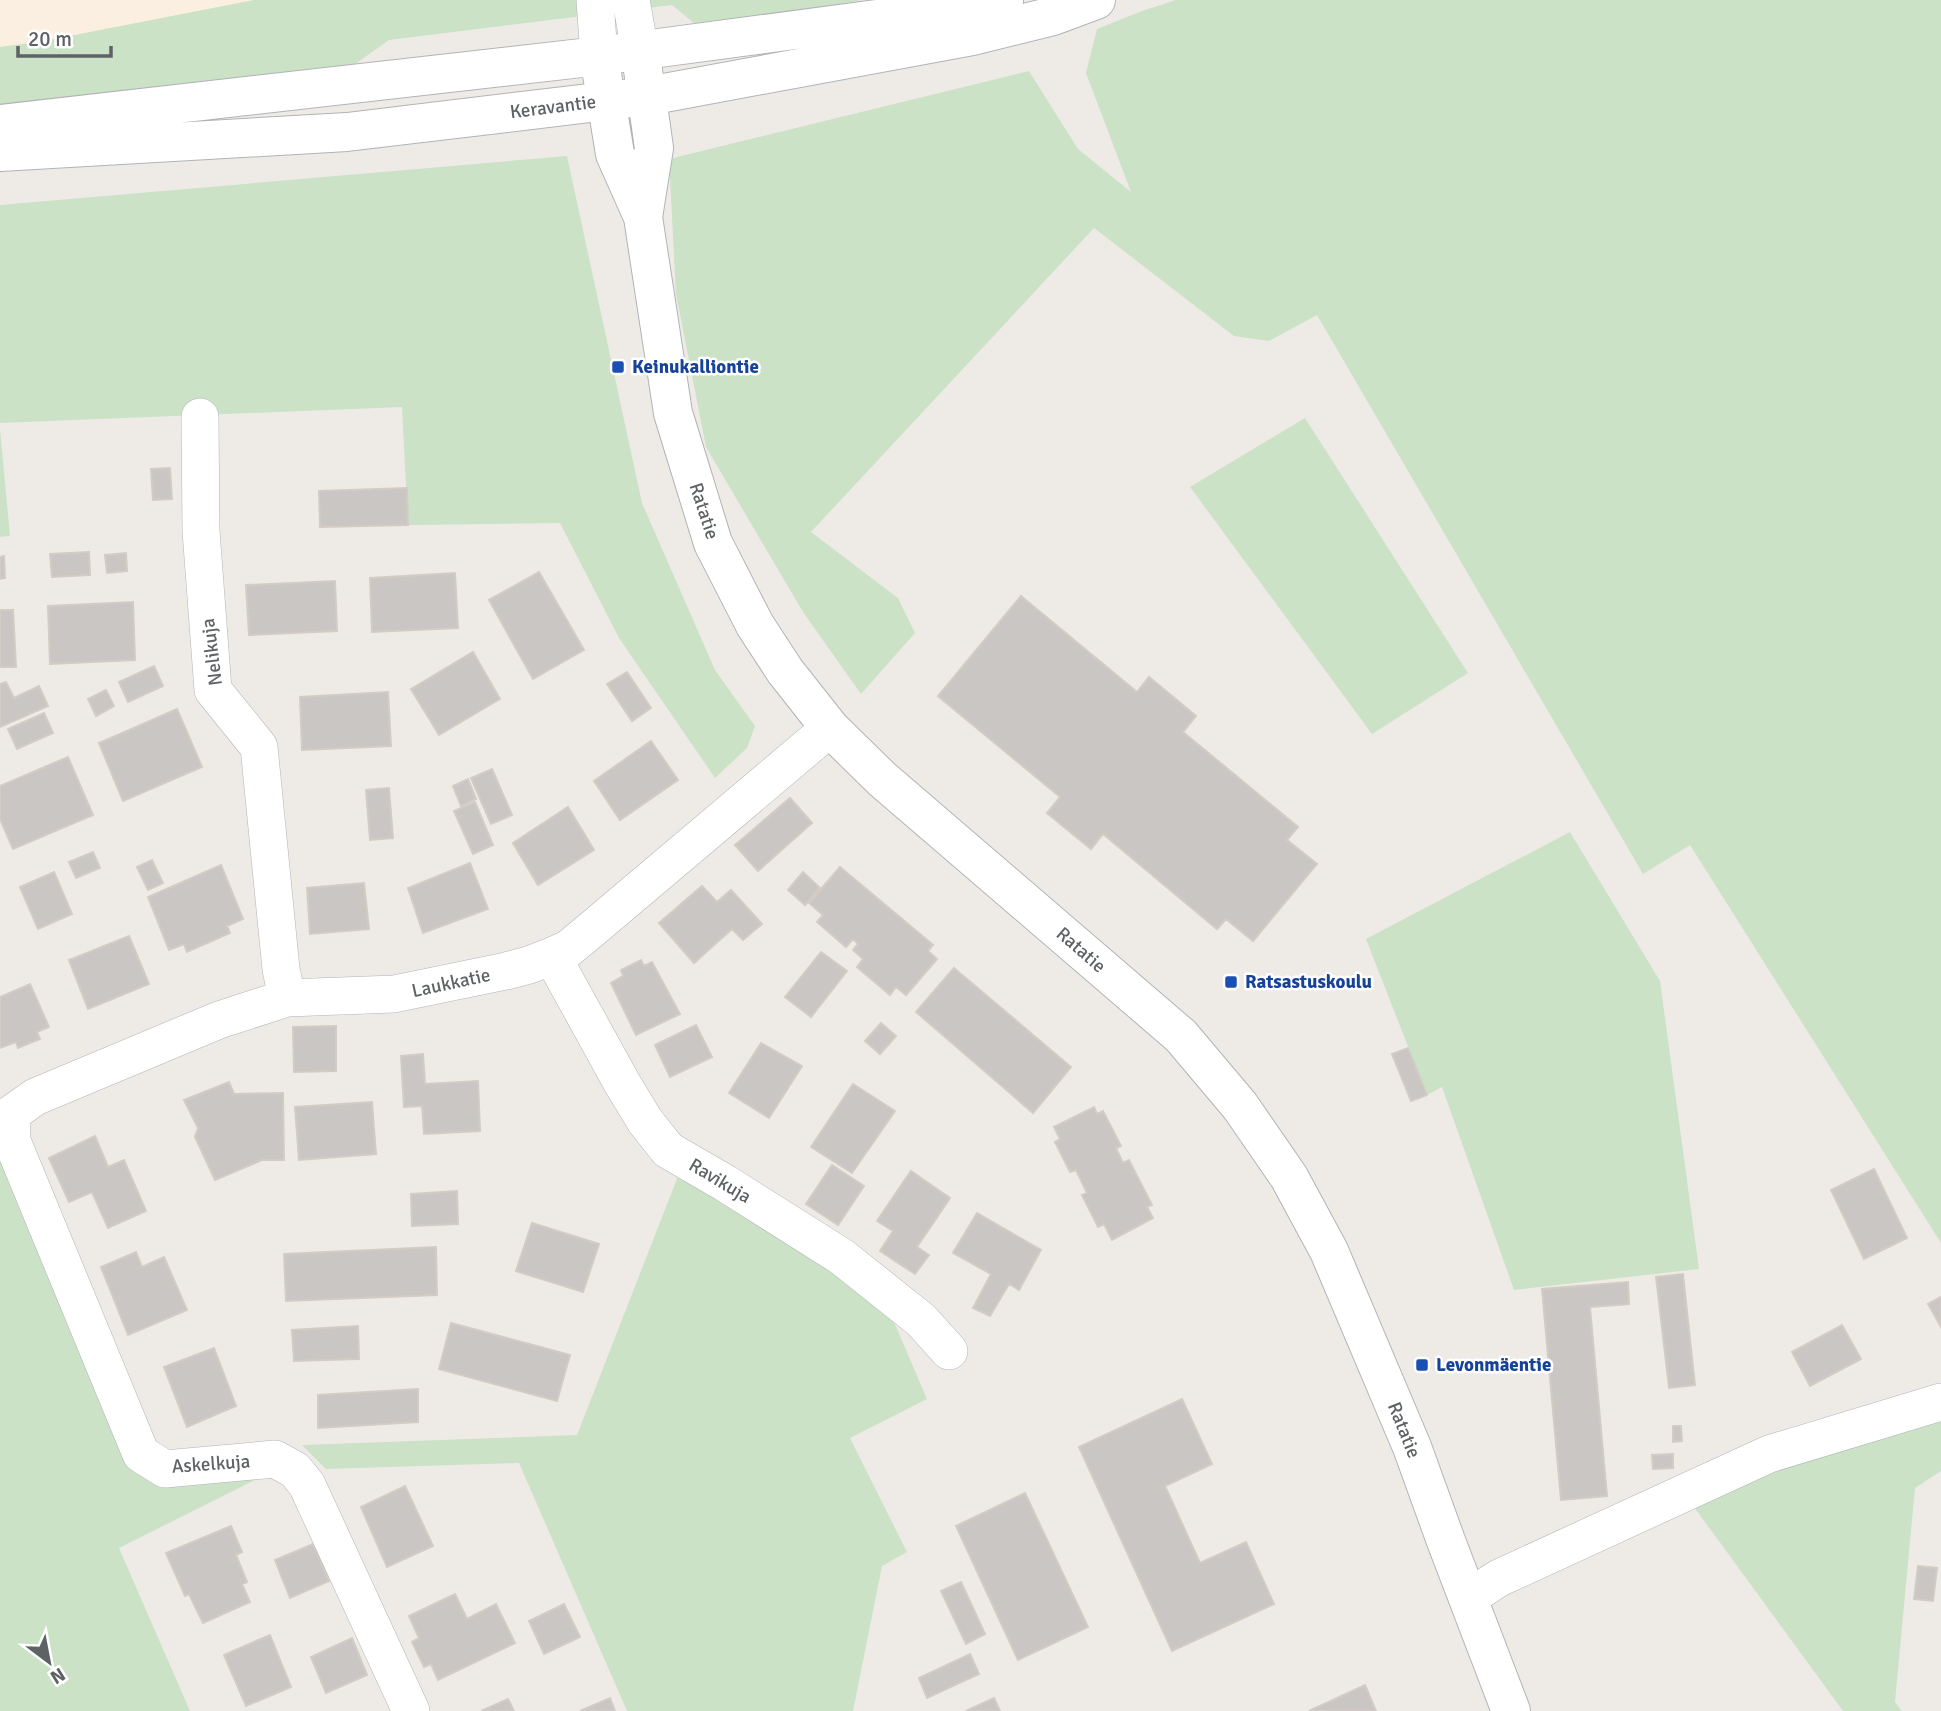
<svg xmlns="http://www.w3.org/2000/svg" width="1941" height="1711" font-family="Signika,sans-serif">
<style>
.commercial{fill:#faefe0}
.green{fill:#cbe2c6}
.building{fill:#cac6c3;stroke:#d2ccc5;stroke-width:2}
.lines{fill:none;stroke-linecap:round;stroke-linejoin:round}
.street-casing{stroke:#b1b4b7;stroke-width:38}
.secondary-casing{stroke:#b0b4b7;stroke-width:40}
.street{stroke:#fff;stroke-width:37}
.secondary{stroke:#fff;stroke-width:38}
.transit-dot{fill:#1a4fb4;stroke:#fff;stroke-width:2.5}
.labels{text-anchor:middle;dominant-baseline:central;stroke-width:5;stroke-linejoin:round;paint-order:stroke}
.street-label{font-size:19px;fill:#5e6265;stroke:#fff}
.transit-label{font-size:19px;font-weight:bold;fill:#164399;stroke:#fff;text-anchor:start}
</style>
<rect width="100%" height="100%" fill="#eeebe6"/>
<!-- commercial -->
<path class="commercial" d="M 0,0 L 254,0 L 44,41 L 0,47 Z"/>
<!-- green -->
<path class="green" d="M 254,0 L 862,0 L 724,25 L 695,24 L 672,5 L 389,40 L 351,67 L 0,105 L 0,47 L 44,41 Z
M 1176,0 L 1941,0 L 1941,1243 L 1690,845 L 1643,874 L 1317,315 L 1269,341 L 1234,336 L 1094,228 L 811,532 L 898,598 L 915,633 L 861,694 L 803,612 L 706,447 L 676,294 L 669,159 L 1029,71 L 1078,149 L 1131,192 L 1086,73 L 1097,29 L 1142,11 Z
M 567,156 L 642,503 L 715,670 L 755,726 L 747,748 L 715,778 L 619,638 L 560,523 L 408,525 L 402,407 L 0,423 L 0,205 Z
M 1305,418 L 1468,673 L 1372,734 L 1190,487 Z
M 0,429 L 10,536 L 0,537 Z
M 1570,832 L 1660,981 L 1699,1269 L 1514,1290 L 1442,1087 L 1427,1095 L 1366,939 Z
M 0,1133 L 146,1471 L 269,1473 L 119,1548 L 190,1711 L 0,1711 Z
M 680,1171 L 888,1308 L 927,1399 L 850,1438 L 907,1552 L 882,1566 L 853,1711 L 627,1711 L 519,1463 L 326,1469 L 302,1445 L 577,1435 Z
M 1941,1409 L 1941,1471 L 1915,1488 L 1895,1702 L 1902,1711 L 1843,1711 L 1694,1507 L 1774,1461 Z"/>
<!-- building -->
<path class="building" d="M 170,468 L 172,499 L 153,500 L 151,469 Z
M 407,488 L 408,525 L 320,527 L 319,491 Z
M 89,552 L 90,575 L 52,577 L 50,554 Z
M 126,553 L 127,571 L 107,573 L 105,555 Z
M 4,556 L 5,578 L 0,579 L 0,557 Z
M 539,572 L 584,650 L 533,679 L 489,600 Z
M 455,573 L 458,628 L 372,632 L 370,578 Z
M 335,581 L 337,631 L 249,635 L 246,585 Z
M 1021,596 L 1137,692 L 1149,677 L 1196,716 L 1183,732 L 1298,827 L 1287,840 L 1317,864 L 1253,941 L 1226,919 L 1217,929 L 1103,834 L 1091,849 L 1047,813 L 1060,797 L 938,696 Z
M 133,602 L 135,660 L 50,664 L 48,606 Z
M 0,610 L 13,610 L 16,667 L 0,667 Z
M 473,652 L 500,699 L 439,735 L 411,689 Z
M 154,666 L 163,686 L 128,702 L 119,682 Z
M 627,672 L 651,708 L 632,721 L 607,684 Z
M 6,682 L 14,698 L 39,686 L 48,706 L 0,727 L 0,684 Z
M 106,690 L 114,706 L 96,716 L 88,699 Z
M 388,692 L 391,746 L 302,750 L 300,697 Z
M 177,709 L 202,767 L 123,801 L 99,743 Z
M 44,713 L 53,733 L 17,749 L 8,729 Z
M 651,741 L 678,780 L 620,820 L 594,781 Z
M 68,757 L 93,815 L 13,849 L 0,819 L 0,786 Z
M 492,769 L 512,815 L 491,824 L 471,778 Z
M 468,779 L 476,799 L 461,806 L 453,786 Z
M 389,788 L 393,838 L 370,840 L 366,790 Z
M 790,798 L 812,823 L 758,871 L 735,845 Z
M 475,802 L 493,845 L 473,854 L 454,811 Z
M 568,807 L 594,850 L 538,885 L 513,843 Z
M 93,852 L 100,868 L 76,878 L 69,862 Z
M 152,860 L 163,883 L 148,890 L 137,867 Z
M 470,863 L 488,909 L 423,933 L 408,888 Z
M 221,865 L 243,919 L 227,926 L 230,933 L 187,952 L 184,944 L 169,950 L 148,897 Z
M 840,867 L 933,945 L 928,951 L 937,959 L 906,995 L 896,987 L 890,995 L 857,967 L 863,959 L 853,950 L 858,944 L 853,939 L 846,947 L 817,922 L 823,915 L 809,903 Z
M 54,872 L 72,914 L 38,929 L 20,887 Z
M 803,872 L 820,888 L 805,905 L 788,890 Z
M 364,883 L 369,929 L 310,934 L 307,888 Z
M 702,886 L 717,902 L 731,890 L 762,924 L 743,940 L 732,929 L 694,963 L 659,923 Z
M 129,936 L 149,984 L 88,1009 L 69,960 Z
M 821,952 L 847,971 L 811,1017 L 785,997 Z
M 641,960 L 644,966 L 652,962 L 680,1014 L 636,1035 L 611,983 L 623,976 L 621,970 Z
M 954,968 L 1071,1067 L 1033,1113 L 916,1012 Z
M 30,984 L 49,1027 L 37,1032 L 40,1039 L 18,1048 L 16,1042 L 0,1048 L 0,997 Z
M 881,1023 L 896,1036 L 880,1054 L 865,1041 Z
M 696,1025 L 712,1057 L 670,1077 L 655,1045 Z
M 336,1026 L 336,1071 L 294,1072 L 293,1027 Z
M 761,1043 L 802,1066 L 769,1118 L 729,1093 Z
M 1408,1048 L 1427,1095 L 1411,1101 L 1392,1054 Z
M 423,1054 L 425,1084 L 478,1081 L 480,1131 L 424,1134 L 422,1106 L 404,1107 L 401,1056 Z
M 229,1082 L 234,1094 L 283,1093 L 284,1160 L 262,1160 L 215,1180 L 195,1137 L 198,1128 L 184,1100 Z
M 853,1084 L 895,1111 L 852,1173 L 811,1147 Z
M 372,1102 L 376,1154 L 299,1160 L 295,1107 Z
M 1094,1107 L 1097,1114 L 1103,1111 L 1121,1146 L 1116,1148 L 1123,1163 L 1129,1160 L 1152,1205 L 1147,1207 L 1153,1218 L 1112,1240 L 1104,1224 L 1098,1227 L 1082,1195 L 1087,1193 L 1076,1170 L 1070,1172 L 1055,1142 L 1060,1139 L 1054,1127 Z
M 95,1136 L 108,1167 L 124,1160 L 146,1211 L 108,1228 L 92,1192 L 69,1202 L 49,1158 Z
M 832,1165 L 864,1186 L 838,1225 L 806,1204 Z
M 1874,1169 L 1907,1238 L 1864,1259 L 1831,1190 Z
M 911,1171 L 950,1198 L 917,1247 L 929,1255 L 915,1274 L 880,1251 L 893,1231 L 877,1221 Z
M 457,1191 L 458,1224 L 412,1226 L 411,1194 Z
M 977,1213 L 1041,1250 L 1019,1290 L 1009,1284 L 990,1316 L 973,1308 L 991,1274 L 953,1253 Z
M 532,1223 L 599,1244 L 583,1292 L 516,1271 Z
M 436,1247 L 437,1295 L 286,1301 L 284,1254 Z
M 136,1252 L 142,1267 L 164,1257 L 187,1310 L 128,1335 L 101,1267 Z
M 1683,1274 L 1695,1385 L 1669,1388 L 1656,1277 Z
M 1628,1282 L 1629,1304 L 1590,1307 L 1607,1496 L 1561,1500 L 1542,1289 Z
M 1941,1297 L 1941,1327 L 1928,1304 Z
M 451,1323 L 570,1355 L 557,1401 L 439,1369 Z
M 1842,1325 L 1861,1359 L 1810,1386 L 1792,1352 Z
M 358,1326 L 359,1359 L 294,1361 L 292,1330 Z
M 214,1348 L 236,1406 L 187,1427 L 164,1367 Z
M 418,1389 L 418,1422 L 318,1428 L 318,1395 Z
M 1182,1399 L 1212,1464 L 1165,1486 L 1200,1563 L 1246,1542 L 1274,1604 L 1172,1651 L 1079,1447 Z
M 1673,1426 L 1681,1426 L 1682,1441 L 1673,1442 Z
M 1673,1454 L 1673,1468 L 1653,1469 L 1652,1455 Z
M 405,1486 L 433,1546 L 387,1567 L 361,1507 Z
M 1025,1493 L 1088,1627 L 1018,1660 L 956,1526 Z
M 231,1526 L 242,1552 L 236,1555 L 247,1582 L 242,1584 L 250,1602 L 203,1623 L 189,1594 L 185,1596 L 166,1553 Z
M 313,1544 L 329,1581 L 290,1598 L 275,1560 Z
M 1918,1566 L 1937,1568 L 1933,1601 L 1914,1599 Z
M 961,1582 L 985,1634 L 966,1644 L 941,1591 Z
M 455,1594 L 467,1619 L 496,1604 L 515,1643 L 438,1680 L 431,1664 L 424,1667 L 412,1642 L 419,1638 L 409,1616 Z
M 564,1604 L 580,1637 L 544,1654 L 529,1621 Z
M 270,1635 L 291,1687 L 246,1706 L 224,1655 Z
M 352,1638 L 367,1675 L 326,1693 L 311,1657 Z
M 970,1654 L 979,1674 L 927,1698 L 919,1678 Z
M 1365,1685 L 1376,1711 L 1309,1711 Z
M 610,1698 L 615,1711 L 580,1711 Z
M 994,1698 L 1000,1711 L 966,1711 Z
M 508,1699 L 514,1711 L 481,1711 Z"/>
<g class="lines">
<!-- street casing -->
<g class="street-casing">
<path id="street" d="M 595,0 L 599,56
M 631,0 L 640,51
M 200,417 L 201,531 L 213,690 L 259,747 L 281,969 L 287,998
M 552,956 L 622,1083 L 645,1121 L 668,1150 L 725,1183 L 842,1257 L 921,1320 L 949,1351
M 1468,1598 L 1499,1578 L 1769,1454 L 1941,1402
M 411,1711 L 307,1485 L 295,1470 L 275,1459 L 165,1469 L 141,1454 L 12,1141 L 11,1114 L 35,1097 L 219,1020 L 287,998 L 394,994 L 506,971 L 529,965 L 552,956 L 568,949 L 591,930 L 830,728"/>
</g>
<!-- secondary casing -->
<g class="secondary-casing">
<path id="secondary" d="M 599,56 L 615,154 L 643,217 L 673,413 L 713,543 L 755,625 L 785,671 L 830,728 L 882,779 L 1181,1036 L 1240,1106 L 1289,1177 L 1329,1251 L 1412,1447 L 1446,1541 L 1511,1711
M 0,124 L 599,56 L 967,7 L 1004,0
M 0,152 L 347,132 L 648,96 L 972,36 L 1053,16 L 1096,0
M 643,217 L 654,148 L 643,70"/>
</g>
<!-- street -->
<use href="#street" class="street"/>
<!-- secondary -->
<use href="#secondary" class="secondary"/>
</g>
<!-- markers -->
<g class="transit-dot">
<rect x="611" y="360" width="14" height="14" rx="3.5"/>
<rect x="1224" y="975" width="14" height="14" rx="3.5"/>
<rect x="1415" y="1358" width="14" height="14" rx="3.5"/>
</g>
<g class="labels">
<!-- street labels -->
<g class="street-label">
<text transform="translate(553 107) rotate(-7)">Keravantie</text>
<text transform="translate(704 511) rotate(72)">Ratatie</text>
<text transform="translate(212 652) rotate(-97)">Nelikuja</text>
<text transform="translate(1081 950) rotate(41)">Ratatie</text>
<text transform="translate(451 983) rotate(-12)">Laukkatie</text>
<text transform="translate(720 1181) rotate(31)">Ravikuja</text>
<text transform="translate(1404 1430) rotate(68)">Ratatie</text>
<text transform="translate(211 1464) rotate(-4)">Askelkuja</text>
</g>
<!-- transit labels -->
<g class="transit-label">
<text x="632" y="367">Keinukalliontie</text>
<text x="1245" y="982">Ratsastuskoulu</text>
<text x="1436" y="1365">Levonmäentie</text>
</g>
</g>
<!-- north arrow -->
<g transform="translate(49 1662) rotate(148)" stroke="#ffffff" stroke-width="5" paint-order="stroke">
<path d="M0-5L12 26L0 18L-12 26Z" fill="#5e6265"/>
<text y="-10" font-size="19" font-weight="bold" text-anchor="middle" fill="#5e6265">N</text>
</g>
<!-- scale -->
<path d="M18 46v10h93v-10" fill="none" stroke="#5e6265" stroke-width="3.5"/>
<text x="28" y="46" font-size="21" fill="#5e6265" stroke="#ffffff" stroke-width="5" paint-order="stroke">20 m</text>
</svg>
